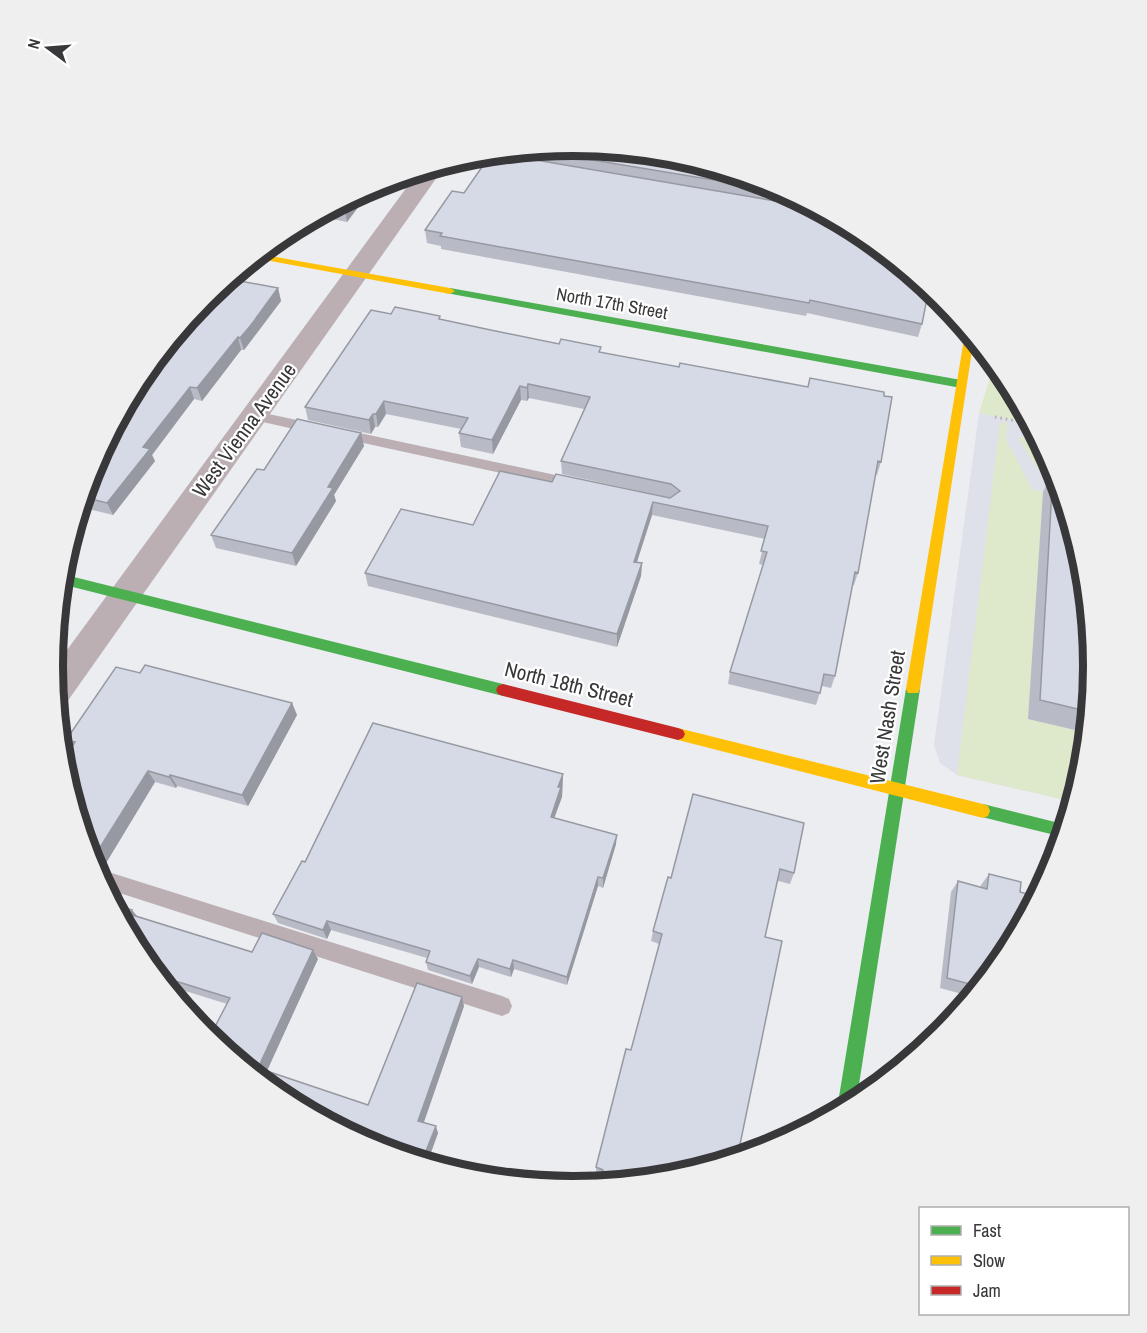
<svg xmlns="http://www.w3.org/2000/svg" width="1147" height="1333" font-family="'Archivo Narrow',sans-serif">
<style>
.built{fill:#dfe1ea}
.green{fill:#dee8cb}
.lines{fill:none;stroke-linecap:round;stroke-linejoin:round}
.path{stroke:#b3abae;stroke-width:3;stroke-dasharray:1.5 4;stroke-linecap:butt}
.lane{fill:#bbafb4;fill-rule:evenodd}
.street{fill:#bbafb4;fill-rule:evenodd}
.fast{fill:#4caf50;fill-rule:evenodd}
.slow{fill:#ffc107;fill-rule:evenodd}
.jam{fill:#c62828;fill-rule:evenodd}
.wall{fill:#b8bbc6}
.shaded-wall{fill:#9699a1}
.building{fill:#d6dae6;stroke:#9699a1;stroke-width:1.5}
.labels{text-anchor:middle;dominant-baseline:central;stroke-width:4.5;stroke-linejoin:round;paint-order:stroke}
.far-street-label{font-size:18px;fill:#38383a;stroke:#fff}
.street-label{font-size:21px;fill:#38383a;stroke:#fff}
.rim{fill:none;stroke:#38383a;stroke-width:8}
</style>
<rect width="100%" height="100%" fill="#ebedf0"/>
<!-- built -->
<path class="built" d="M 979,413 L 1031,423 L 1055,467 L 1085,565 L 1094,667 L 1084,768 L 1074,802 L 957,775 L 940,763 L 934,745 Z"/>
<!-- green -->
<path class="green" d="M 995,362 L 1007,377 L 1031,423 L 979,413 Z
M 1000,422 L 1007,423 L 1006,439 L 1032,489 L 1043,492 L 1028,719 L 1088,733 L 1084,768 L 1074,802 L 957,775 Z
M 1029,436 L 1039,438 L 1055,467 L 1064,496 L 1054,494 L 1020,441 L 1020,437 Z"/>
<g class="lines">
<!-- path -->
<path class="path" d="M 995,417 L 1032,424"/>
<!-- lane -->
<path class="lane" d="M 475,155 L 508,161 L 513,164 L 508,167 L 463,158 Z
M 254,411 L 316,424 L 323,429 L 316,434 L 249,419 L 247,416 Z
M 341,429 L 574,479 L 581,484 L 574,489 L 336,437 L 334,434 L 336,431 Z
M 99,869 L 502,996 L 509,999 L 512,1006 L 509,1013 L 502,1016 L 104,888 L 95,871 Z"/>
<!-- street -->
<path class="street" d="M 441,165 L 443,168 L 440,173 L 67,702 L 56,705 L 53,669 L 418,172 Z"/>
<!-- fast -->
<path class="fast" d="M 450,288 L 961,380 L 966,384 L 961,388 L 446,293 L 446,289 Z
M 62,574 L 503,684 L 508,686 L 510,690 L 508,694 L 503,696 L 61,584 Z
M 913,683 L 918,685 L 920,689 L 856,1104 L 839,1113 L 837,1109 L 906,689 L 908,685 Z
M 983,804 L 1067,825 L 1063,837 L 978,816 L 976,811 L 978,806 Z"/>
<!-- slow -->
<path class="slow" d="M 259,254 L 450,288 L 455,291 L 450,294 L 254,258 Z
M 968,330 L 974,338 L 920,689 L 918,693 L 908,693 L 906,689 L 965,333 Z
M 678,728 L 983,804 L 988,806 L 990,811 L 988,816 L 983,818 L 678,740 L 673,738 L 671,734 L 673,730 Z"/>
<!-- jam -->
<path class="jam" d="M 503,684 L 678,728 L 683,730 L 685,734 L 683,738 L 678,740 L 503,696 L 498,694 L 496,690 L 498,686 Z"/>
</g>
<!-- wall -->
<path class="wall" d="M 574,146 L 773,185 L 863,234 L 922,324 L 918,337 L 807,313 L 806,316 L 441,249 L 441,246 L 427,243 L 425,230 L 464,193 L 499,153 Z
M 375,185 L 347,222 L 316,216 Z
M 278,288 L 281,301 L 254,337 L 244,350 L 241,350 L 202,401 L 194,399 L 152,455 L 155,461 L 113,515 L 80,507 L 92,467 L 128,413 L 122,412 L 141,377 Z
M 391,314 L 441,319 L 486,329 L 601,352 L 881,462 L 877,475 L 875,474 L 858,573 L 854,585 L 852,585 L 835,676 L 831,688 L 822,686 L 816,705 L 728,684 L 730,672 L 763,565 L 759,564 L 765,539 L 652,515 L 637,562 L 642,563 L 641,576 L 617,647 L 368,586 L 365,573 L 473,525 L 552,482 L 671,498 L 562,474 L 561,461 L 584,409 L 529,398 L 527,401 L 521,400 L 493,454 L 461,447 L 459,433 L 461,429 L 386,414 L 378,427 L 375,427 L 371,434 L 308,420 L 305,407 Z
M 364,446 L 334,495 L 336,501 L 296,566 L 216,548 L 211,535 L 264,470 Z
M 1053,471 L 1094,667 L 1088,733 L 1028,719 L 1043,492 Z
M 140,673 L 292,703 L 297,715 L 248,806 L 177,786 L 176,788 L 155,782 L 103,868 L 98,867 L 94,869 L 92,866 L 62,768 L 72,748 L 66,740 Z
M 563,774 L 562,797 L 554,818 L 616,844 L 603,888 L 598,886 L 567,985 L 514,969 L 511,977 L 479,967 L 472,984 L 428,970 L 426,962 L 427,958 L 331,930 L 327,939 L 278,923 L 273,914 L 305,862 Z
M 693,794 L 794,873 L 790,884 L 778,881 L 601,1176 L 596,1174 L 596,1167 L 631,1050 L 659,944 L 651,941 L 653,931 L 671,878 Z
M 989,874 L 1006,956 L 973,997 L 940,988 L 951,892 L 958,881 L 981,887 L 981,885 Z
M 132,910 L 137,916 L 252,952 L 318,959 L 267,1071 L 368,1105 L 464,1006 L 423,1123 L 438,1133 L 429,1158 L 432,1164 L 284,1100 L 227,1004 L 163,984 L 140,956 Z"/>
<!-- shaded-wall -->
<path class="shaded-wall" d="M 375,185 L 347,222 L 345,209 L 356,195 Z
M 278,288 L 281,301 L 244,350 L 240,338 Z
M 238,337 L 241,350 L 202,401 L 197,388 Z
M 528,384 L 529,398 L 527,401 L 527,388 Z
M 520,386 L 521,400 L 493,454 L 492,440 Z
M 190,387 L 194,399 L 152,455 L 155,461 L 113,515 L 107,503 L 143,447 Z
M 384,401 L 386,414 L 378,427 L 376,414 Z
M 373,414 L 375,427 L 371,434 L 369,420 Z
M 361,433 L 364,446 L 334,495 L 336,501 L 296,566 L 292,553 L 328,487 Z
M 653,502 L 652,515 L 633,574 L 634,562 Z
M 642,563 L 641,576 L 617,647 L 617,634 Z
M 292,703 L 297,715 L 248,806 L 242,795 Z
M 148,771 L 155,782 L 103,868 L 94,857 Z
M 563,774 L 562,797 L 551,827 L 551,817 L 558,787 Z
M 170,775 L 177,786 L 176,788 L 169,777 Z
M 617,835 L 616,844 L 603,888 L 603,878 Z
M 89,857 L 98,867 L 94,869 L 92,866 Z
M 598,877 L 598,886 L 567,985 L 567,977 Z
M 132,910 L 140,920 L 129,914 Z
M 327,921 L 331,930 L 327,939 L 323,930 Z
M 313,950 L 318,959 L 265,1075 L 258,1068 Z
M 478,959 L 479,967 L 472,984 L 470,976 Z
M 513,960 L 514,969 L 511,977 L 510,969 Z
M 462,997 L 464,1006 L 422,1128 L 418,1121 Z
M 436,1126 L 438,1133 L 429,1158 L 432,1164 L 431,1165 L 427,1164 L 424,1156 Z"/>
<!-- building -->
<path class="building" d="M 574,146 L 675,156 L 773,185 L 786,192 L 532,150 Z
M 495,153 L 816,208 L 863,234 L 929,288 L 922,324 L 810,300 L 809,303 L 440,236 L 442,233 L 425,230 L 452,191 L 464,193 L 491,154 Z
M 356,195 L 345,209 L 333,207 Z
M 229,279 L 278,288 L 251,325 L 240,338 L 238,337 L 197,388 L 190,387 L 143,447 L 150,449 L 107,503 L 83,497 L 92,467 L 108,438 L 136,403 L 127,401 L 141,377 L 205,298 Z
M 395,307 L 440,316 L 439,319 L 486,329 L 559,344 L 561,339 L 601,347 L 599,352 L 679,367 L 680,363 L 808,387 L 810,378 L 884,392 L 884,396 L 892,397 L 881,462 L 878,461 L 858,573 L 855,572 L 835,676 L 824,674 L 820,693 L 730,672 L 767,552 L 761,551 L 768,526 L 653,502 L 634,562 L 642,563 L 617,634 L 365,573 L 401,509 L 473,525 L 500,471 L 552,482 L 556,474 L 670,498 L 680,491 L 671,484 L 561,461 L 590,397 L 528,384 L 527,388 L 520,386 L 492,440 L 459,433 L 468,418 L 384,401 L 376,414 L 373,414 L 369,420 L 305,407 L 371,310 L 391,314 Z
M 297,419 L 361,433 L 328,487 L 333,488 L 292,553 L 211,535 L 257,469 L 264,470 Z
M 1053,471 L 1056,472 L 1085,565 L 1094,667 L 1090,712 L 1040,700 Z
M 145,665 L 292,703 L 242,795 L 170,775 L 169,777 L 148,771 L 94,857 L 89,857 L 62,768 L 62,762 L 75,742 L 66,740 L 116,667 L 140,673 Z
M 373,723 L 563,774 L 558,787 L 561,787 L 551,817 L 617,835 L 603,878 L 598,877 L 567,977 L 513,960 L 510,969 L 478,959 L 470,976 L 426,962 L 430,951 L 327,921 L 323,930 L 273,914 L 302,861 L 305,862 Z
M 693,794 L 804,823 L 794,873 L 780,869 L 765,937 L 782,941 L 737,1159 L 675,1178 L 599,1185 L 603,1170 L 596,1167 L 626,1049 L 631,1050 L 662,934 L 653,931 L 668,877 L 671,878 Z
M 989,874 L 1021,882 L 1020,892 L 1038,897 L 1006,956 L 981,987 L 947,978 L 958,881 L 987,889 Z
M 112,904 L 132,910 L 129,914 L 252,952 L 262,933 L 313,950 L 258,1068 L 365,1104 L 368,1105 L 417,983 L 462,997 L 418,1121 L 436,1126 L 424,1156 L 429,1157 L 427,1164 L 374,1148 L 284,1100 L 209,1038 L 230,998 L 156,975 L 140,956 Z"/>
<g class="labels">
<!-- far-street labels -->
<g class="far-street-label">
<text transform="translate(612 303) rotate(10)">North 17th Street</text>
</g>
<!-- street labels -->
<g class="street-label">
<text transform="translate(244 430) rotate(-54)">West Vienna Avenue</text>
<text transform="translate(569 684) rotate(14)">North 18th Street</text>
<text transform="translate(887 717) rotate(-81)">West Nash Street</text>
</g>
</g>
<!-- crop -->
<path d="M0 0H1147V1333H0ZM63 666a510 510 0 1 1 1020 0a510 510 0 1 1-1020 0Z" fill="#efefef" fill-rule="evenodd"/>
<path class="rim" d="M63 666a510 510 0 1 1 1020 0a510 510 0 1 1-1020 0Z"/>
<!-- legend -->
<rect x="919" y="1207" width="210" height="108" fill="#ffffff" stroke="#afafb0" stroke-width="1.5"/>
<rect x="931" y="1226" width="30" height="9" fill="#4caf50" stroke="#afafb0" stroke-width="1.5"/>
<text x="973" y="1237" font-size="18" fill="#38383a">Fast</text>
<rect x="931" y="1256" width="30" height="9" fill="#ffc107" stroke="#afafb0" stroke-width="1.5"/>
<text x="973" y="1267" font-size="18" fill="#38383a">Slow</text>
<rect x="931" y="1286" width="30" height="9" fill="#c62828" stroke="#afafb0" stroke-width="1.5"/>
<text x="973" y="1297" font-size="18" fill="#38383a">Jam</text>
<!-- north arrow -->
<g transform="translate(48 48) rotate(286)" stroke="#ffffff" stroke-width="4.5" paint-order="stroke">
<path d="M0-4.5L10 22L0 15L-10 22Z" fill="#38383a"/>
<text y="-9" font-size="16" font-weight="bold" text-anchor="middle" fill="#38383a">N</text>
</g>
</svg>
